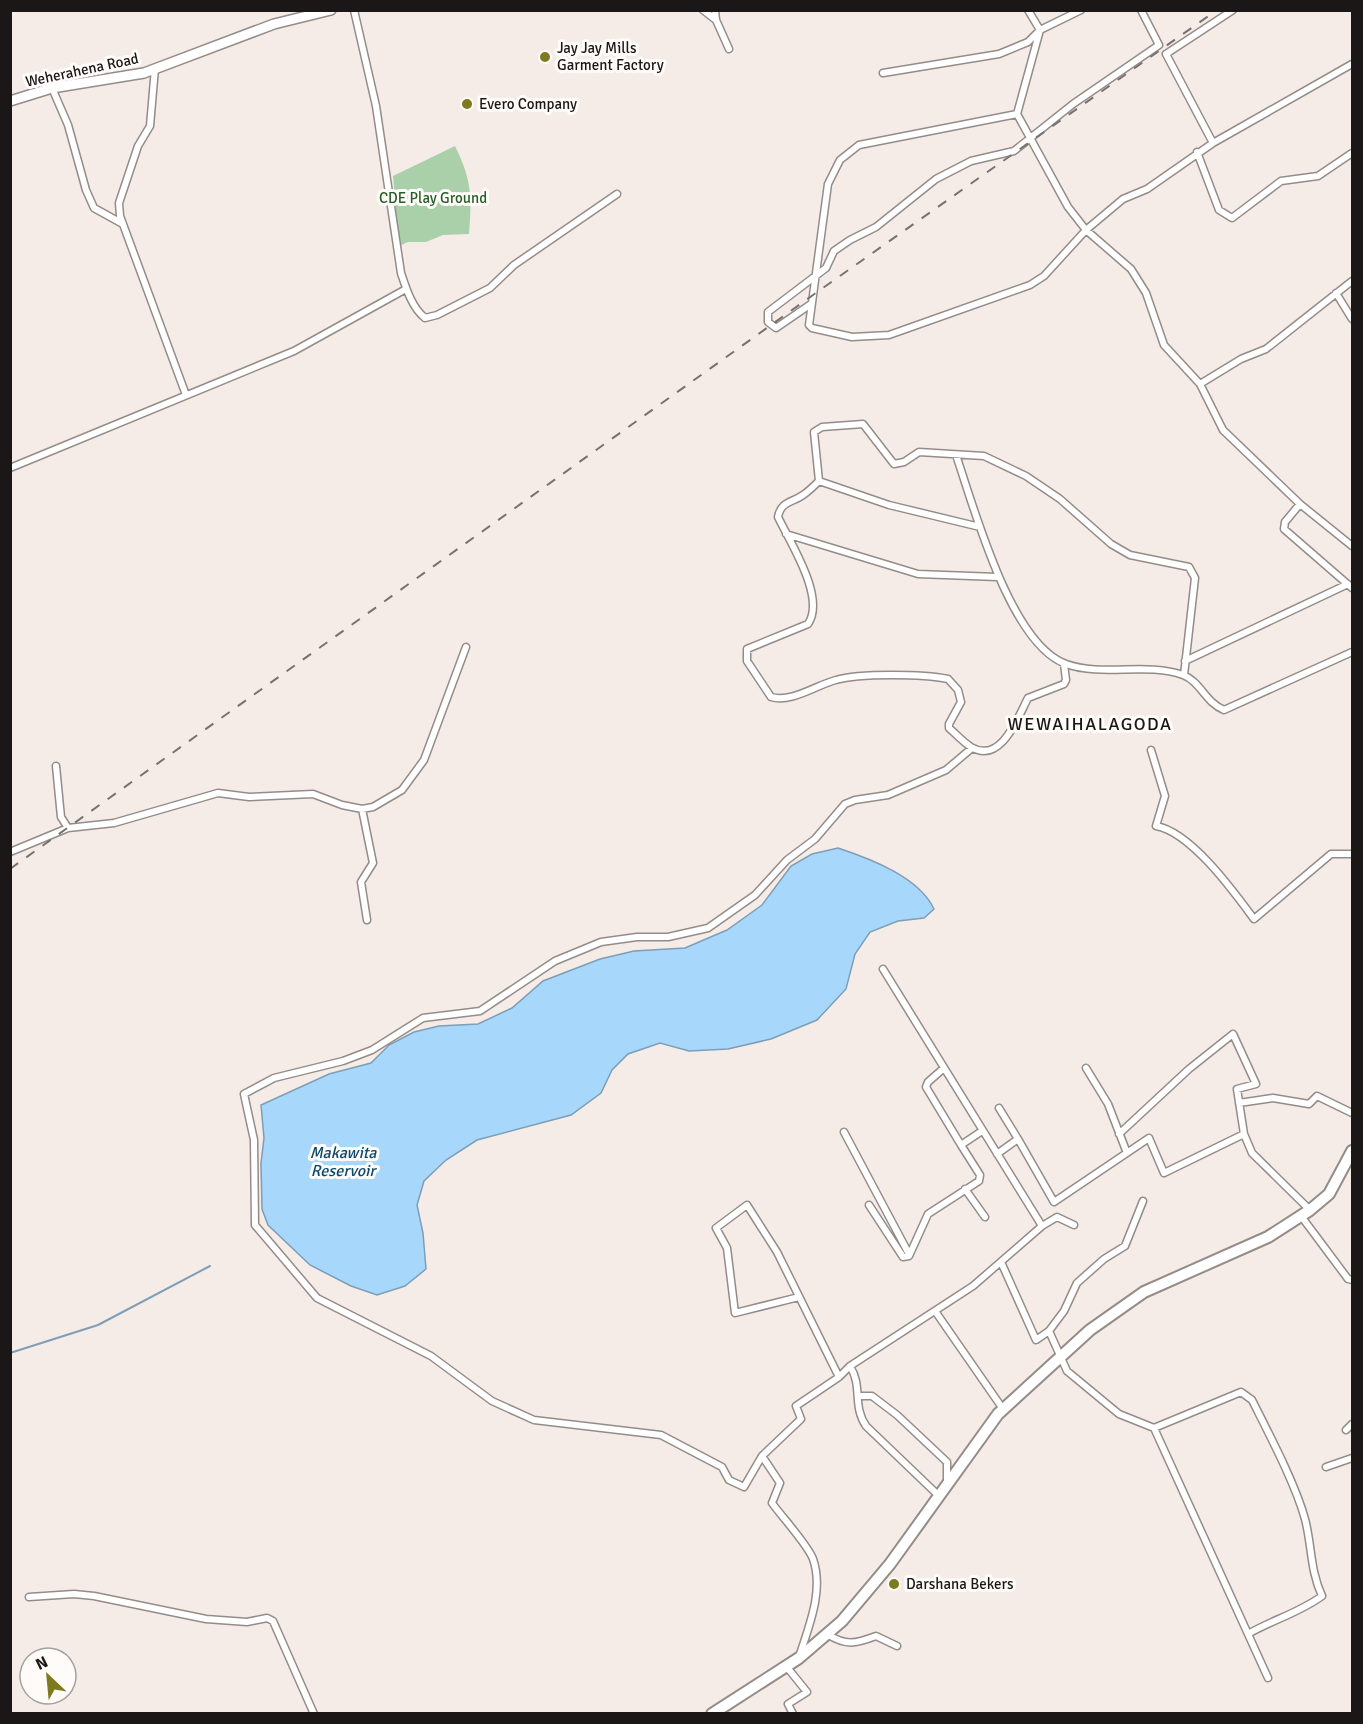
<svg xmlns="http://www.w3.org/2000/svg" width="1363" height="1724" font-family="Signika,sans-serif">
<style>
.park{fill:#a9d0a8}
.water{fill:#a7d8fb;stroke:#7d9eb6;stroke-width:1.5}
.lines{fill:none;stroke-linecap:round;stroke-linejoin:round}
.stream{stroke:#7d9eb6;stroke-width:2}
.minor-casing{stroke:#948c88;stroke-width:9}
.secondary-casing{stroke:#948c88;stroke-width:12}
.primary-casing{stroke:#948c88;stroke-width:14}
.minor{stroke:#fff;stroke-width:6}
.secondary{stroke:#fff;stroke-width:9}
.primary{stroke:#fff;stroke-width:10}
.rail{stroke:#77716f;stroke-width:2;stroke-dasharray:10 10;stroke-linecap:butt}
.poi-dot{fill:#7e7a20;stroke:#fefbf9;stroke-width:2}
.labels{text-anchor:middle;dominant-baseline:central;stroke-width:6;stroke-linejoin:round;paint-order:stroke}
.poi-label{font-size:15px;fill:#1a1716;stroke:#fefbf9;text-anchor:start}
.street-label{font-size:15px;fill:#1a1716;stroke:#fefbf9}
.park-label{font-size:15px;fill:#265d29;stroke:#fefbf9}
.water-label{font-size:16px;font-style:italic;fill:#0d496a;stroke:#fefbf9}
.quarter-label{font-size:18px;letter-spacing:1.5px;fill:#1a1716;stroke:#fefbf9}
</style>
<rect width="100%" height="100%" fill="#f5ece8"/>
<!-- park -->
<path class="park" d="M 455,146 C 472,180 472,198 469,234 L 443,235 L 426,242 L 408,242 L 399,246 L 393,176 Z"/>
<!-- water -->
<path class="water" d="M 838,848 C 871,859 919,877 934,909 L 924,918 L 898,921 L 870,932 L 855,954 L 846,989 L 817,1020 L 771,1039 L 728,1049 L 689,1051 L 660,1043 L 628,1054 L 612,1070 L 601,1093 L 571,1115 L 477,1140 L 446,1160 L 424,1181 L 417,1205 L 423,1233 L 426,1269 L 405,1286 L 377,1295 L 351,1286 L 310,1265 L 268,1225 L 262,1209 L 261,1163 L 264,1138 L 261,1105 L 329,1074 L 371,1063 L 389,1045 L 414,1032 L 439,1026 L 478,1024 L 512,1008 L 543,981 L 600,959 L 634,951 L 685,948 L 727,930 L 762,905 L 791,866 L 812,854 Z"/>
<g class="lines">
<!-- stream -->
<path class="stream" d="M 10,1353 L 98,1325 L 210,1266"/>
<!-- minor casing -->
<g class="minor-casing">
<path id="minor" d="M 354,10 L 376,106 L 401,273 C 406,288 412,308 425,318 L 437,315 L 490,288 L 514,265 L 617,194
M 703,10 L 716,20
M 715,10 L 716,20 L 729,49
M 1028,10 L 1040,30 L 1017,114 L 1068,207 L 1086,230 L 1131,269 L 1146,293 L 1164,345 L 1200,384 L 1223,430 L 1300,504 L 1352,546
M 155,68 L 150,126 L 138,146 L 119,203 L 120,216 L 186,395
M 883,73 L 999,54 L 1028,42 L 1040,30 L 1081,10
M 52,88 L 68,125 L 86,190 L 94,208 L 123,224
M 1017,114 L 859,145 L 840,160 L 828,184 L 809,325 L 812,328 L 852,337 L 889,335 L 1030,285 L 1044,276 L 1086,230 L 1123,199 L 1147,189 L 1213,143 L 1352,64
M 1213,143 L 1166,54 L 1233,10
M 1197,152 L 1219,210 L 1232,218 L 1281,181 L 1318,176 L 1352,153
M 1336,293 L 1352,319
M 811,304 L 776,328 L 768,322 L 768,312 L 826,268 L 834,251 L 850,240 L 876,227 L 936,179 L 971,161 L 1014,151 L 1073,104 L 1159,45 L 1141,10
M 1200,384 L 1241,359 L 1266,349 L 1352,281
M 956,455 C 974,507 1010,644 1066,664 C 1103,677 1146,662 1183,675 C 1200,681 1206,703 1224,710 L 1352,652
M 10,468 L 294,351 L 406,289
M 819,481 L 889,505 L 980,527
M 1300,504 L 1285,522 L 1284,529 L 1352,588
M 786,534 L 918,574 L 997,577
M 1185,661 L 1348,584
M 1064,664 L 1066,680 L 1064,684 L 1028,698 C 1018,717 1001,765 971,747 C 963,742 956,734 949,728 L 949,724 L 961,702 L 958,690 L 948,679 C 924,674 859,673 836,680 C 816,685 792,703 771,697 L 747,661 L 747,649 L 808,624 C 826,598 791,544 778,517 C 781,501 792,503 803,495 C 809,491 814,486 819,481 L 814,432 L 822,427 L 863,424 L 894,464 L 904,462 L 919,452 L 984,456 L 1026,476 L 1060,499 L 1111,544 L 1130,555 L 1189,567 L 1195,578 L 1184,675
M 1151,750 L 1165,796 L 1156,826 C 1191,832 1234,892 1254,919 L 1331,854 L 1352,854
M 56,766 L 61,817 L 68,828
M 362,809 L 373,863 L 361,882 L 367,920
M 10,852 L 68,828 L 114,823 L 218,793 L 249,797 L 313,794 L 342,805 L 362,809 L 373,807 L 402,790 L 424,760 L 466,647
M 944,1068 L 928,1082 L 926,1087 L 961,1145 L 982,1131
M 1086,1068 L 1108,1104 L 1127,1153
M 1239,1103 L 1273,1098 L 1309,1104 L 1317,1096 L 1352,1113
M 844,1132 L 909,1254
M 1119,1134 L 1189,1069 L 1233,1034 L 1256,1084 L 1237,1089 L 1244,1134
M 1018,1139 L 1054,1202 L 1149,1138 L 1164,1173 L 1244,1134 L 1252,1153 L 1310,1210
M 997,1154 L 1018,1139 L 999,1108
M 965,1189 L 985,1217
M 869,1205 L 903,1257 L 909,1256 L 928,1214 L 979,1181 L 980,1175 L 961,1145
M 1301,1216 L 1348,1279 L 1352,1280
M 1042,1226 L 1057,1217 L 1074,1225
M 1001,1262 L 1036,1340 L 1049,1331 L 1067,1371 L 1119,1414 L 1154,1428 L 1241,1392 L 1252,1400 C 1269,1434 1295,1483 1305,1519 C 1312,1546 1310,1570 1322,1596 C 1299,1613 1272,1620 1248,1634 L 1154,1428
M 799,1297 L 735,1313 L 727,1248 L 716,1228 L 747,1205 L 777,1252 L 839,1377
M 935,1311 L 1003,1409
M 1049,1331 L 1064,1311 L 1077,1283 L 1104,1259 L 1125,1246 L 1143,1201
M 850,1366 L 973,1286 L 1042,1226 L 883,969
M 858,1396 L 872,1396 L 897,1415 L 947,1462 L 947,1482
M 1346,1430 L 1352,1424
M 762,1456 L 744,1487 L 729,1480 L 722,1467 L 661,1435 L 534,1420 L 492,1401 L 431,1356 L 317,1298 L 255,1225 L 254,1140 L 244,1094 L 274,1078 L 343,1061 L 372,1050 L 423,1018 L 480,1011 L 555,961 L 601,942 L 637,937 L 668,937 L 708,928 L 755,895 L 787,860 L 815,839 L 845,804 L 855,800 L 888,795 L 946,770 L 972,748
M 1326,1467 L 1352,1458
M 29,1597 L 74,1594 L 94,1596 L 206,1619 L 247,1622 L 267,1618 L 273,1621 L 314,1714
M 827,1634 C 846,1646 855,1644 876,1636 L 897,1646
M 1248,1634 L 1268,1678
M 800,1654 C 809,1626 824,1590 813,1559 C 808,1545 782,1517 772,1503 L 780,1483 L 762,1456 L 801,1419 L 796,1406 L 839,1377 L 850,1366 C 863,1387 852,1405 866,1426 L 938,1495
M 786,1666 L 807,1692 L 788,1704 L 793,1714"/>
</g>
<!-- secondary casing -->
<g class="secondary-casing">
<path id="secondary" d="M 10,101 L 52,88 L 144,73 L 274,24 L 331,10"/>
</g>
<!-- primary casing -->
<g class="primary-casing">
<path id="primary" d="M 712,1714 L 799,1658 L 842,1621 L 890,1564 L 998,1414 L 1090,1330 L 1144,1292 L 1268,1237 L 1310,1210 L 1329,1194 L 1352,1151"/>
</g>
<!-- minor -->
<use href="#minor" class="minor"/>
<!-- secondary -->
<use href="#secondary" class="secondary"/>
<!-- primary -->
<use href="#primary" class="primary"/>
<!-- rail -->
<path class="rail" d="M 10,869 L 813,295 L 1217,10"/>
</g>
<!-- markers -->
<g class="poi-dot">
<circle cx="545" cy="57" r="6"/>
<circle cx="467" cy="104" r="6"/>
<circle cx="894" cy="1584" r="6"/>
</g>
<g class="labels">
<!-- poi labels -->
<g class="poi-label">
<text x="557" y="48">Jay Jay Mills<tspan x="557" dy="17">Garment Factory</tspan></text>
<text x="479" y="104">Evero Company</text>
<text x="906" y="1584">Darshana Bekers</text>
</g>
<!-- street labels -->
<g class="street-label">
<text transform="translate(82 70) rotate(-12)">Weherahena Road</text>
</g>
<!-- park labels -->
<g class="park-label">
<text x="433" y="198">CDE Play Ground</text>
</g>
<!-- water labels -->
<g class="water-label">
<text x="343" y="1153">Makawita<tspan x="343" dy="18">Reservoir</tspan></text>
</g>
<!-- quarter labels -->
<g class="quarter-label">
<text x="1090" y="724">WEWAIHALAGODA</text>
</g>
</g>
<!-- border -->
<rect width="1363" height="1724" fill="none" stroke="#1a1716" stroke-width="24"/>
<!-- north arrow -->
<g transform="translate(48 1676) rotate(334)"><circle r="28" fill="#fefbf9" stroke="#a3a09e" stroke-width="1.5"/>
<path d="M0-4.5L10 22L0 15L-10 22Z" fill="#7e7a20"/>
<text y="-9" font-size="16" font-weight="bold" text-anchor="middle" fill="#1a1716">N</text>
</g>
</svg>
